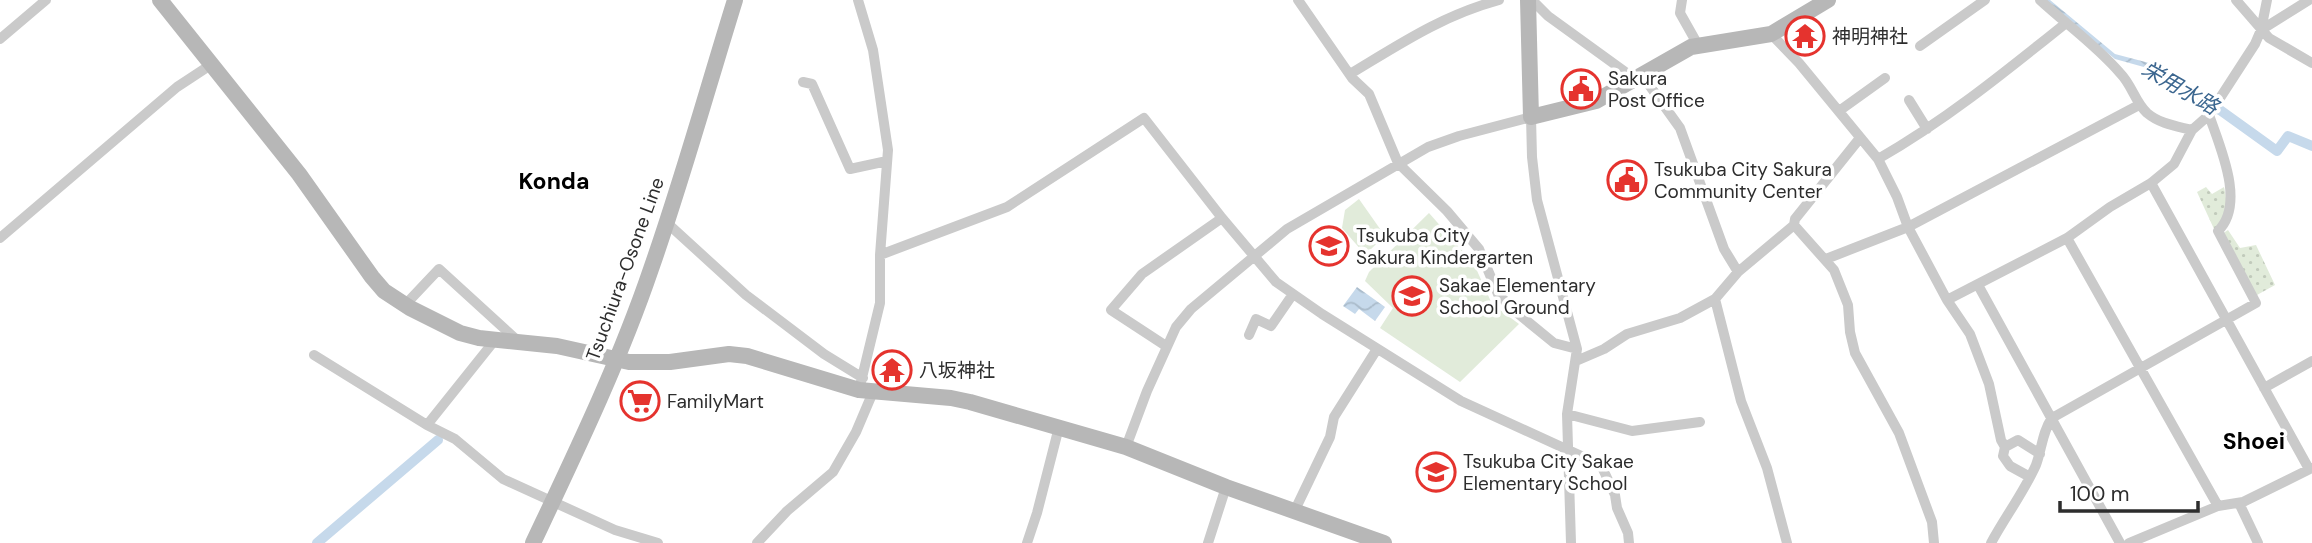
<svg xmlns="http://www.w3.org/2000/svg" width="2312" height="543" font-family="'DM Sans','Noto Sans JP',sans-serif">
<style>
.grass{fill:#e1ebda}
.park{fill:url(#park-dots)}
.water{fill:url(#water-waves)}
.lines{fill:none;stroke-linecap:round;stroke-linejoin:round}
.canal{stroke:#c6d9eb;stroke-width:10}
.street{stroke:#cacaca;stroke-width:10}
.secondary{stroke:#b7b7b7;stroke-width:16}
.labels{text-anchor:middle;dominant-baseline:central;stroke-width:7;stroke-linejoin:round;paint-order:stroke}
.poi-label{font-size:19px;fill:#2d2d2d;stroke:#fff;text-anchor:start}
.street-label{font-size:19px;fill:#2d2d2d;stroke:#fff}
.water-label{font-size:21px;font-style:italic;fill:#3b668f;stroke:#fff}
.quarter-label{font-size:23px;font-weight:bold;fill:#000;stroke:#fff}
</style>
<defs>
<pattern id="park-dots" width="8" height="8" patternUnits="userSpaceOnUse" patternTransform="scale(1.75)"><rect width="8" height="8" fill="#e1ebda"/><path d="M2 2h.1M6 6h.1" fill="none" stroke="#c1cabb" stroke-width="1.8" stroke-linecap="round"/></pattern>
<pattern id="water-waves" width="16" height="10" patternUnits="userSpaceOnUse" patternTransform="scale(1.75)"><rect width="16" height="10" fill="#c6d9eb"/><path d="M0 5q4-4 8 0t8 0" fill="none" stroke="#aabbca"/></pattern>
</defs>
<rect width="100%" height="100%" fill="#fff"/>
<!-- grass -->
<path class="grass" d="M 1359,199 L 1385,236 L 1371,249 L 1362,251 L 1342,228 L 1345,210 Z
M 1429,213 L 1474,264 L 1492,304 L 1519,324 L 1460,382 L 1380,328 L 1393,308 L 1365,281 L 1369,272 Z"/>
<!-- park -->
<path class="park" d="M 2206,187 L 2212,194 L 2224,187 C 2228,203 2228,219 2214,229 L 2197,192 Z
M 2228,230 L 2240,248 L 2256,245 L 2275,285 L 2257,295 L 2222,234 Z"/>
<!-- water -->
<path class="water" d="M 2043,0 L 2050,0 L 2115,54 L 2153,64 L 2194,97 L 2222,109 L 2219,113 L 2191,101 L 2151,69 L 2115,59 Z
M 1357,287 L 1385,307 L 1375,321 L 1359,309 L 1355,314 L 1343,306 Z"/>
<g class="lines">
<!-- canal -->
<path class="canal" d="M 2209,106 L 2220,110 L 2277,151 L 2288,136 L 2312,146
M 317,543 L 438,440"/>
<!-- street -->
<path class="street" d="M 858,0 L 873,50 L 888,150 L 880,255 L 880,303 L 859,390
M 1298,0 L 1352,78 L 1369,94 L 1398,163 L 1447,211 L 1479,249 L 1498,294 L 1516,312 L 1554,343 L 1577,349
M 1532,0 L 1548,16 L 1635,79
M 1682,0 L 1680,13 L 1698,45
M 2040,0 C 2066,24 2097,46 2120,73 C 2132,85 2135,102 2147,113 C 2160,124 2176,126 2192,130
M 2236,0 L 2269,38 L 2312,63
M 2261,30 L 2309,0
M 1771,34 L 1799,63 L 1878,159 L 1897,197 L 1908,227 L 1947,300 L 1970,334 L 1989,384 L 2001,440 L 2005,447 L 2003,456 L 2010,466 L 2030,477
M 0,39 L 46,0
M 1920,46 L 1985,0
M 1350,74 C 1400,44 1441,16 1499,0
M 1642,75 L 1680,128 L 1724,249 L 1738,272
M 803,82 L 812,84 L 850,169 L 887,161
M 1909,100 L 1927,129
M 1839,111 L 1885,78
M 1878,159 C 1946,120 2005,72 2066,23
M 2151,183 L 2309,469
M 666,222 L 746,295 L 824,354 L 863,378
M 1794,225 L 1834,270 L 1848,305 L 1850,332 L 1855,353 L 1899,433 L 1932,522 L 1934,543
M 0,238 L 177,87 L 212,64
M 2067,238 L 2218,506
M 880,255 L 1007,207 L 1144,118 L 1222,218 L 1276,282 L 1322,314 L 1461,401 L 1601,465 L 1615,495 L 1617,508 L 1628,533 L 1629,543
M 1826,259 L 1908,227 L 2139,105
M 1978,285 L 2120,543
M 1715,299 L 1741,401 L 1767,468 L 1787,543
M 1947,300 L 2067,238 L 2110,207 L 2151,183 L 2174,164 L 2192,130 L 2209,115 L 2255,44 L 2261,30 L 2267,0
M 405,305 L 439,269 L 519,342
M 1249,335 L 1256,319 L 1271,326 L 1293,294
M 1166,346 L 1111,310 L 1142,274 L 1222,218
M 314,355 L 427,425 L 455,439 L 503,479 L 615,530 L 658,543
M 1576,361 L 1604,349 L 1627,334 L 1680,318 L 1715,299 L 1738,272 L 1794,225 L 1795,219 L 1860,138
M 2264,388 L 2312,361
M 1567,414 L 1632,431 L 1700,422
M 427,425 L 495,340
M 1126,447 L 1147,391 L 1176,327 L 1191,309 L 1287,229 L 1428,147 L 1459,136 L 1531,117 L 1532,157 L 1537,200 L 1577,349 L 1567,414 L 1571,543
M 2005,447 L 2018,440 L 2040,454
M 2239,503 L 2258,543
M 1295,510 L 1330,437 L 1334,417 L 1377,349
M 757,543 L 787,511 L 833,472 L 856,432 L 873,392
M 1027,543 L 1037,513 L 1059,427
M 1208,543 L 1226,487
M 1991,543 C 2005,517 2024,492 2036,465 C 2042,449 2042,432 2052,418 L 2256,303 L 2218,231 C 2246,204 2220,147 2209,115
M 2129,543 L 2218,506 L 2243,502 L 2312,468"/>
<!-- secondary -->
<path class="secondary" d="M 160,0 L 299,174 L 372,277 L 384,291 L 410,308 L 460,333 L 479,338 L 557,346 L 629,362 L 670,362 L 729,354 L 747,356 L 859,390 L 951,398 L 970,402 L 1126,447 L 1226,487 L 1384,543
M 1528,0 L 1531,117 L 1596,101 L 1691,47 L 1771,34 L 1828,0
M 533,543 C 575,454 619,363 651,269 C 682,181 707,90 735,0"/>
</g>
<!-- icons -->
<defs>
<g id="temple-ring" transform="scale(2.0125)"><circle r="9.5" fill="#fff" stroke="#e5332e" stroke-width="1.5"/><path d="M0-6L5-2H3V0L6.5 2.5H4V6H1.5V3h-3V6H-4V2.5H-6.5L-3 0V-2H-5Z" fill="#e5332e"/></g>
<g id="civic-ring" transform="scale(2.0125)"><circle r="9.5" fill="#fff" stroke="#e5332e" stroke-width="1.5"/><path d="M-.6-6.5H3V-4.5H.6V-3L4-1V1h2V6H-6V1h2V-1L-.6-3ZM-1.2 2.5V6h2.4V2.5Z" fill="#e5332e"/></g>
<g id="school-ring" transform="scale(2.0125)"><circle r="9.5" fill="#fff" stroke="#e5332e" stroke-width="1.5"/><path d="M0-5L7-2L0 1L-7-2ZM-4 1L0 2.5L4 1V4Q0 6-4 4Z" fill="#e5332e"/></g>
<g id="supermarket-ring" transform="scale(2.0125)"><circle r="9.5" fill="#fff" stroke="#e5332e" stroke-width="1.5"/><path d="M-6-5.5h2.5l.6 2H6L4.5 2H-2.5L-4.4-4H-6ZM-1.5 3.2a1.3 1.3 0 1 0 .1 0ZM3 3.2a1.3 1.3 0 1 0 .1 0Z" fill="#e5332e"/></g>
</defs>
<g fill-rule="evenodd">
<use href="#temple-ring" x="1805" y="36"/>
<use href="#civic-ring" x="1581" y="89"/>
<use href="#civic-ring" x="1627" y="180"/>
<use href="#school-ring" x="1329" y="246"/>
<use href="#school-ring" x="1412" y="296"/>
<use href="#temple-ring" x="892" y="370"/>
<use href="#supermarket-ring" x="640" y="401"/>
<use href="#school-ring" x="1436" y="472"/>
</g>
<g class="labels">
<!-- poi labels -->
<g class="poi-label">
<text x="1832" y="36">神明神社</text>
<text x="1608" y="78">Sakura<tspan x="1608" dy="22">Post Office</tspan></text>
<text x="1654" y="169">Tsukuba City Sakura<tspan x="1654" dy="22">Community Center</tspan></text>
<text x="1356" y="235">Tsukuba City<tspan x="1356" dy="22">Sakura Kindergarten</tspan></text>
<text x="1439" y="285">Sakae Elementary<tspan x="1439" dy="22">School Ground</tspan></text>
<text x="919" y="370">八坂神社</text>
<text x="667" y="401">FamilyMart</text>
<text x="1463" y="461">Tsukuba City Sakae<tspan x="1463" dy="22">Elementary School</tspan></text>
</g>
<!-- street labels -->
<g class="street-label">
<text transform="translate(625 269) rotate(-70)">Tsuchiura-Osone Line</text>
</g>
<!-- water labels -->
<g class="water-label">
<text transform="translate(2180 88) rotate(30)">栄用水路</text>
</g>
<!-- quarter labels -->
<g class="quarter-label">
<text x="554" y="181">Konda</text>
<text x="2254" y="441">Shoei</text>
</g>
</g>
<!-- scale -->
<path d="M2060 501v10h138v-10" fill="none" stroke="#2d2d2d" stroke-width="3.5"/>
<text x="2070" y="501" font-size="21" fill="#2d2d2d" stroke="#ffffff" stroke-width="5" paint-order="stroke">100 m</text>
</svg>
